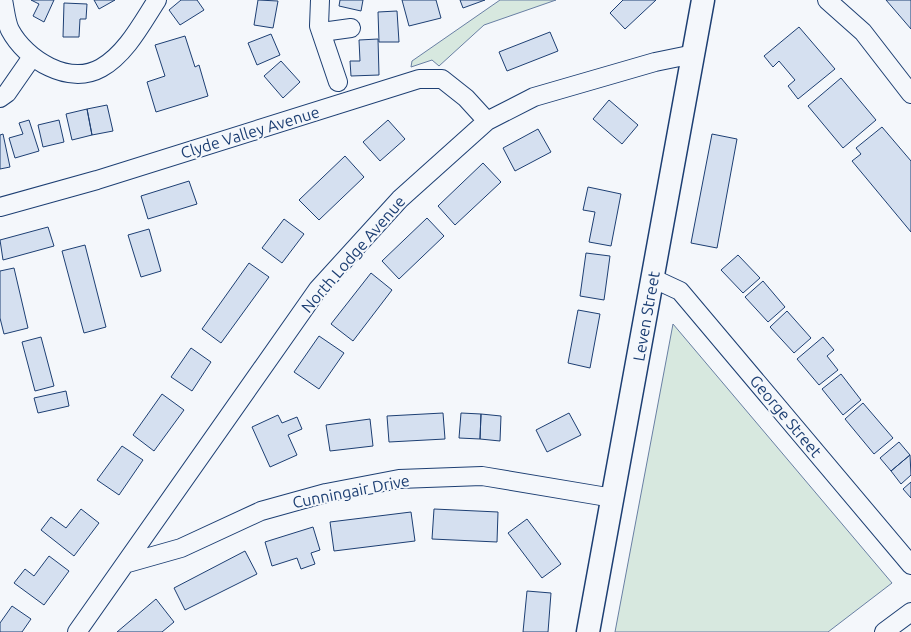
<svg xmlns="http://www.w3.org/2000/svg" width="911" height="632" font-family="Ubuntu,sans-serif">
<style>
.green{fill:#d7e8df;stroke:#687fa3}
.building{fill:#d5e0f0;stroke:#1d3f73}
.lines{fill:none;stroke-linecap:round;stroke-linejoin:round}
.minor-casing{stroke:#1d3f73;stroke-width:20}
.tertiary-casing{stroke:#1d3f73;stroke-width:25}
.minor{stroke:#f4f7fb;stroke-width:18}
.tertiary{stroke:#f4f7fb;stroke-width:22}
.labels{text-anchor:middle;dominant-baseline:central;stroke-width:4;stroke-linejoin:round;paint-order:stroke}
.street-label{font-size:16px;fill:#1d3f73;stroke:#f4f7fb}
</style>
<rect width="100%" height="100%" fill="#f4f7fb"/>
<!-- green -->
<path class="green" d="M 500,0 L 556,0 L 484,25 L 439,66 L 432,60 L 411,67 L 412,61 Z
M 673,324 L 892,583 L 828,632 L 615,632 Z"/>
<!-- building -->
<path class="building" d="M 31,0 L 54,0 L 44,22 L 33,16 L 39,4 Z
M 94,0 L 115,0 L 99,9 Z
M 181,0 L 197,0 L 204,10 L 180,25 L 169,10 Z
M 258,0 L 278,1 L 273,28 L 254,25 Z
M 340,0 L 363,0 L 361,11 L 339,6 Z
M 402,0 L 436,0 L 441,18 L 409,26 Z
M 460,0 L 485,0 L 463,8 Z
M 623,0 L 656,0 L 625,29 L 610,13 Z
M 886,0 L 911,0 L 911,29 Z
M 64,3 L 87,4 L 86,19 L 80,19 L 79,37 L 63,37 Z
M 397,11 L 399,42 L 379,42 L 378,12 Z
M 799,27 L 835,69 L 798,99 L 788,86 L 795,80 L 779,61 L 773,67 L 764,56 Z
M 550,32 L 558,51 L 507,71 L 499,52 Z
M 271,34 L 280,55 L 257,65 L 248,43 Z
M 185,36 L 195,67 L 199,65 L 208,96 L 156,112 L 147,82 L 165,76 L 155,45 Z
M 378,39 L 379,75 L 351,76 L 350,61 L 360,61 L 359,40 Z
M 281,61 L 300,82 L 283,98 L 264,76 Z
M 841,78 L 876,120 L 843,148 L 808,106 Z
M 609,100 L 638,125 L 622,144 L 593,119 Z
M 107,105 L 113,131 L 92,135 L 87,109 Z
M 87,109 L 92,135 L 72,140 L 66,114 Z
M 29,120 L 39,151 L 15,158 L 9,138 L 23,134 L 19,123 Z
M 59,120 L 64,142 L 43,147 L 38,125 Z
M 388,120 L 405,139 L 380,161 L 363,142 Z
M 882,127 L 911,161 L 911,232 L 852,161 L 861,154 L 856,148 Z
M 538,129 L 551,152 L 515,171 L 503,148 Z
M 3,134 L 10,167 L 0,169 L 0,135 Z
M 712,134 L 737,139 L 717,248 L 691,243 Z
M 345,156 L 364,177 L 319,220 L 299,200 Z
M 483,163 L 501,182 L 455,225 L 438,206 Z
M 189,181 L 197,204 L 148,219 L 141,196 Z
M 588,187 L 621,194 L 611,246 L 589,242 L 595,212 L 583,210 Z
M 427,218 L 444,236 L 399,279 L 382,261 Z
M 284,219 L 304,234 L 282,263 L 262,248 Z
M 48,227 L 54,246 L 3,260 L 0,240 Z
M 149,229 L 161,271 L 141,277 L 128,235 Z
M 85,245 L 106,327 L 84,333 L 62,251 Z
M 586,253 L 610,256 L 604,300 L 580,296 Z
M 738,255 L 760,278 L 743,293 L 721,270 Z
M 249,263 L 269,277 L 221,343 L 202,329 Z
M 14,268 L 28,328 L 4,334 L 0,318 L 0,271 Z
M 371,273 L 392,290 L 353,341 L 331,324 Z
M 763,281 L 785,307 L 768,322 L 745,297 Z
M 578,310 L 600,314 L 590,368 L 568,363 Z
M 787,311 L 811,338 L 794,353 L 770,327 Z
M 319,336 L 344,353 L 319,389 L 294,372 Z
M 41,337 L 54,386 L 35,391 L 22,342 Z
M 823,337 L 834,350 L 827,356 L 838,370 L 819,385 L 797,359 Z
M 191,348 L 211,362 L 192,391 L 171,377 Z
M 841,374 L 861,400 L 843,415 L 822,389 Z
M 66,391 L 69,406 L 38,413 L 34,398 Z
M 162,394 L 184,410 L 154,451 L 133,435 Z
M 863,403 L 893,438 L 874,454 L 845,419 Z
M 443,413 L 445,439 L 389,442 L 387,416 Z
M 461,413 L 481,414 L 480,439 L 459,438 Z
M 569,413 L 581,435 L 547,452 L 536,430 Z
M 481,414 L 501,416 L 500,441 L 480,439 Z
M 278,415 L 282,423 L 297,417 L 302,429 L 288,435 L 297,455 L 270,467 L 252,427 Z
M 370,419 L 373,446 L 330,451 L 326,425 Z
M 899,442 L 910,455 L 891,471 L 880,458 Z
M 122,446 L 143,460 L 119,495 L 97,480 Z
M 910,455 L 911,475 L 901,484 L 891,471 Z
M 911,482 L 911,498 L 903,489 Z
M 81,509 L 99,523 L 74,556 L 41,530 L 51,517 L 66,528 Z
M 434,509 L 498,512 L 497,542 L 432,539 Z
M 411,512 L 415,541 L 334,551 L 330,522 Z
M 527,519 L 561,564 L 542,578 L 508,533 Z
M 313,527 L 320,550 L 311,553 L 315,564 L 301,569 L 297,558 L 272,566 L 265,542 Z
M 245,551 L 257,574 L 185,610 L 174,588 Z
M 49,556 L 69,571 L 44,605 L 14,583 L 25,569 L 34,576 Z
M 527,591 L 551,593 L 548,632 L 523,632 Z
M 156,599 L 174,622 L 162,632 L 117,632 Z
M 12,606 L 31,619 L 22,632 L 0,632 L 0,623 Z"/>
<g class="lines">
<!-- minor casing -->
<g class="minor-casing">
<path id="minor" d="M 3,0 C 5,9 6,22 10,30 C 26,60 69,86 101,68 C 126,54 142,23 157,0
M 320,0 L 319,26 L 338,82
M 827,0 L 863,32 L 911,94
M 322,32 L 351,28
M 0,98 L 7,93 L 32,57
M 0,207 L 97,180 L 419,79 L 442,79 L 466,98 L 487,121
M 652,278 L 680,291 L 911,565
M 128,563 L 181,548 L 261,511 L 326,493 L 399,479 L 482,476 L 613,498
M 77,632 L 318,289 L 400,199 L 487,121 L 534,97 L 655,62 L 694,54
M 884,632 L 911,612"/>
</g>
<!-- tertiary casing -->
<g class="tertiary-casing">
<path id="tertiary" d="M 588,632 L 703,0"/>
</g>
<!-- minor -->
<use href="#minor" class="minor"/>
<!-- tertiary -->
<use href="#tertiary" class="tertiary"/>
</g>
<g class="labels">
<!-- street labels -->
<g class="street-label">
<text transform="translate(250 132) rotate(-17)">Clyde Valley Avenue</text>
<text transform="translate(353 254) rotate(-49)">North Lodge Avenue</text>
<text transform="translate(646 316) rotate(-80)">Leven Street</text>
<text transform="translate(786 416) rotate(50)">George Street</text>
<text transform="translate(351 491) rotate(-11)">Cunningair Drive</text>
</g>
</g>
</svg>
